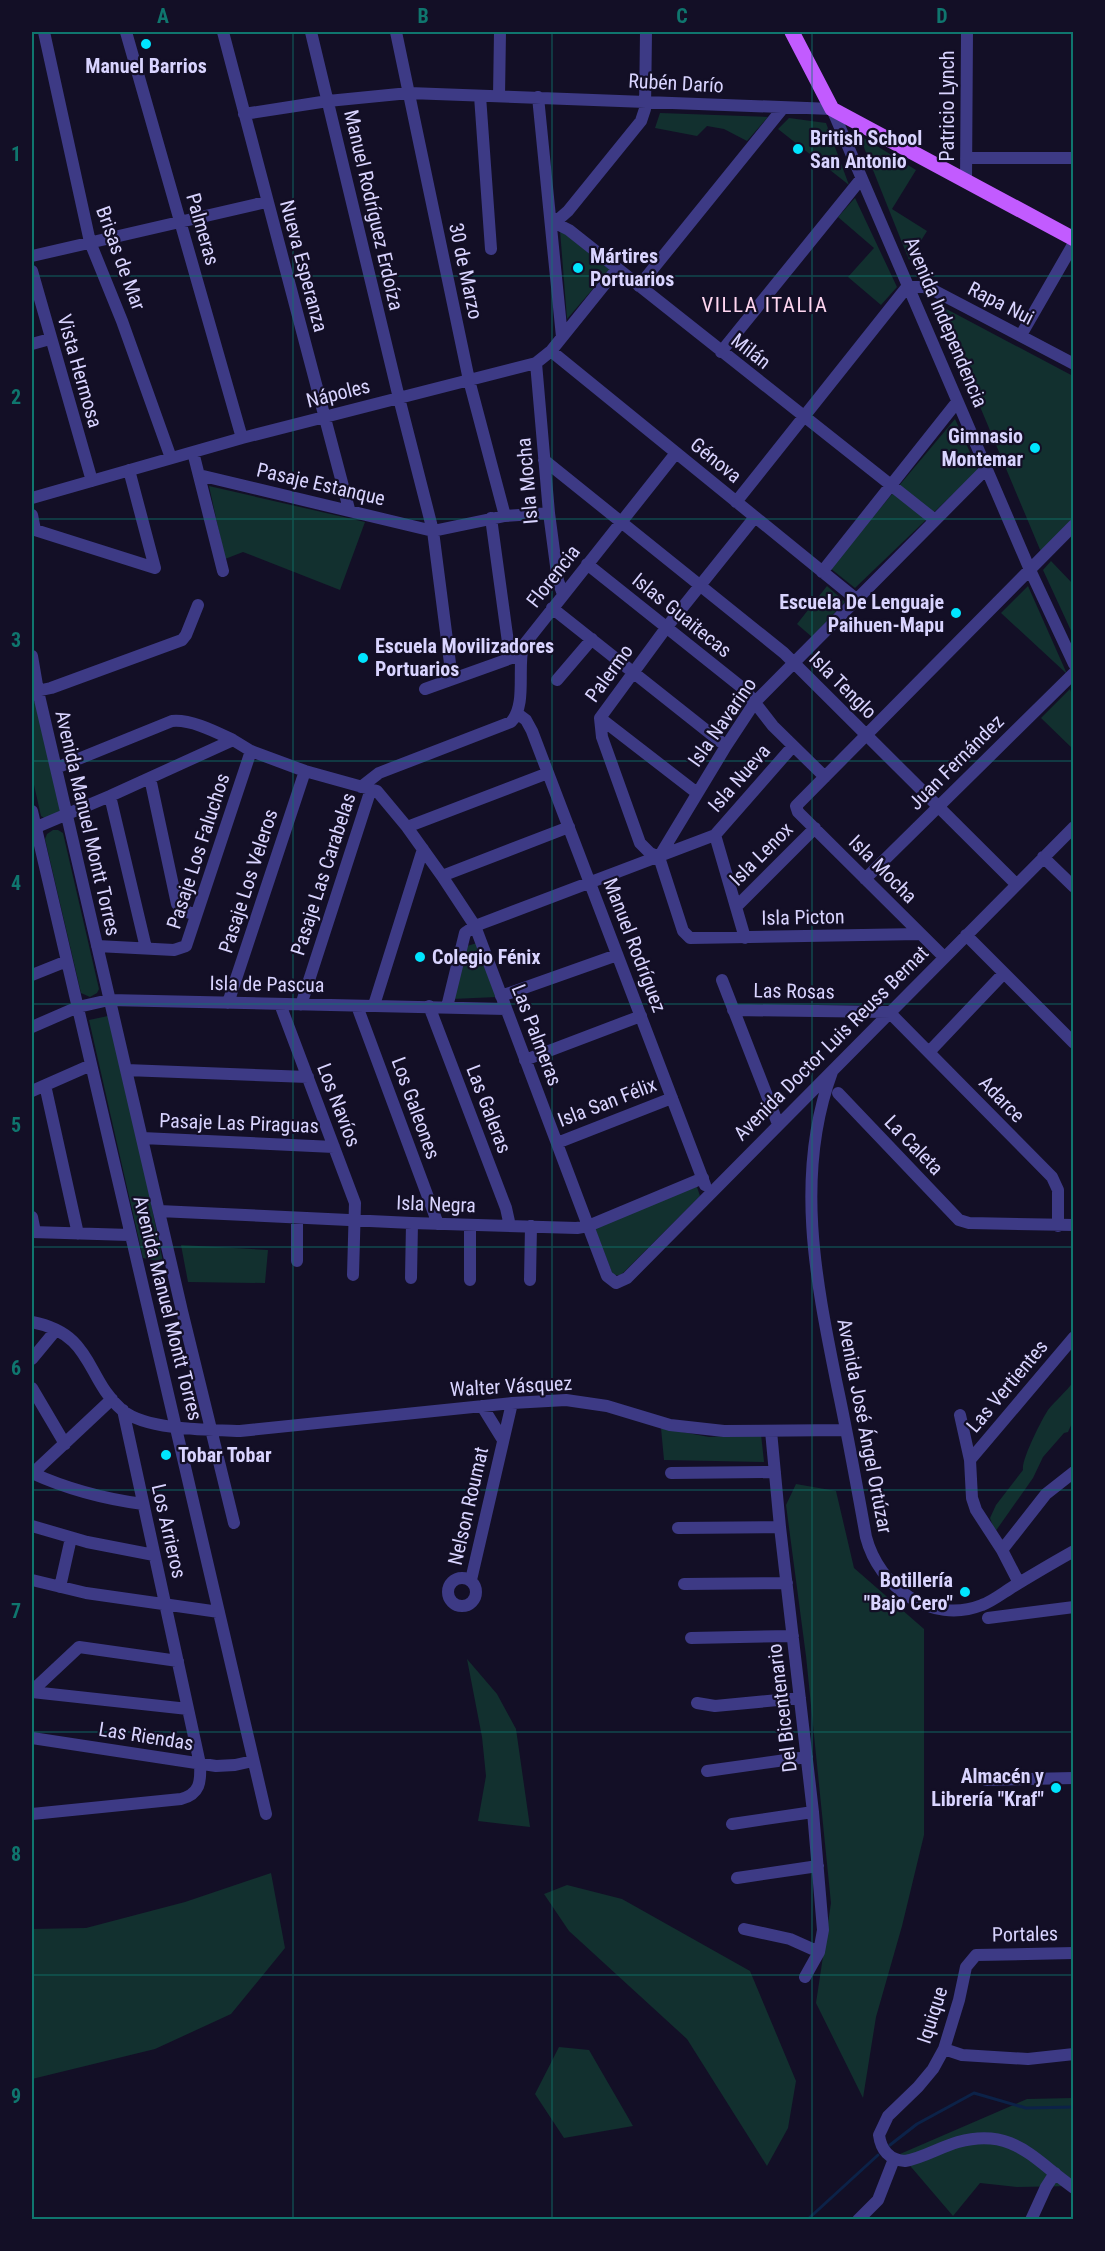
<svg xmlns="http://www.w3.org/2000/svg" width="1105" height="2251" font-family="'Roboto Condensed',sans-serif">
<style>
.green{fill:#12302f}
.lines{fill:none;stroke-linecap:round;stroke-linejoin:round}
.stream{stroke:#0c2248;stroke-width:3}
.minor{stroke:#3d3a85;stroke-width:12}
.major{stroke:#c25bff;stroke-width:15}
.grid{fill:none;stroke:#0f766e;stroke-width:1.5;stroke-opacity:0.55}
.poi-dot{fill:#00e5ff;stroke:#130f26;stroke-width:2}
.labels{text-anchor:middle;dominant-baseline:central;stroke-width:4.5;stroke-linejoin:round;paint-order:stroke}
.poi-label{font-size:20px;font-weight:bold;fill:#d9d4ff;stroke:#130f26;text-anchor:start}
.street-label{font-size:20px;fill:#d9d4ff;stroke:#130f26}
.neighbourhood-label{font-size:21px;letter-spacing:1.5px;fill:#ffd6f0;stroke:#130f26}
.neatline{fill:none;stroke:#0f766e;stroke-width:2}
.grid-label{font-size:20px;text-anchor:middle;font-weight:bold;fill:#0f766e}
</style>
<rect width="100%" height="100%" fill="#130f26"/>
<!-- green -->
<path class="green" d="M 660,113 L 768,117 L 747,141 L 724,129 L 707,126 L 697,136 L 655,128 Z
M 789,118 L 826,123 L 849,185 L 778,129 Z
M 859,135 L 916,170 L 892,209 L 927,231 L 909,260 Z
M 855,198 L 897,287 L 881,305 L 848,277 L 874,248 L 838,217 Z
M 560,230 L 610,269 L 567,319 Z
M 937,304 L 1073,376 L 1073,520 L 1041,552 Z
M 955,419 L 978,470 L 855,588 L 830,568 Z
M 209,486 L 365,522 L 340,590 L 243,552 L 225,559 Z
M 1051,561 L 1073,584 L 1073,635 L 1043,570 Z
M 827,586 L 845,602 L 812,637 L 797,624 Z
M 1028,586 L 1067,674 L 1001,613 Z
M 1070,689 L 1073,698 L 1073,749 L 1041,718 Z
M 32,700 L 36,703 L 61,810 L 58,815 L 46,819 L 41,816 L 32,776 Z
M 53,830 L 58,830 L 63,833 L 99,989 L 97,993 L 90,997 L 81,993 L 45,839 L 47,834 Z
M 477,943 L 497,997 L 452,999 L 467,946 Z
M 108,1016 L 137,1134 L 163,1262 L 143,1258 L 89,1020 Z
M 696,1184 L 700,1196 L 624,1272 L 620,1275 L 613,1275 L 594,1226 Z
M 181,1245 L 268,1250 L 265,1283 L 188,1282 Z
M 1073,1382 L 1073,1421 L 1068,1432 L 1064,1433 L 1043,1457 L 1033,1478 L 995,1532 L 990,1518 L 996,1505 L 1023,1470 C 1021,1460 1042,1419 1048,1410 C 1056,1400 1066,1392 1073,1382 Z
M 661,1428 L 709,1437 L 761,1434 L 764,1462 L 664,1460 Z
M 796,1484 L 836,1491 L 854,1568 L 924,1629 L 924,1835 L 902,1926 L 876,2017 L 863,2098 L 816,2003 L 831,1903 L 806,1656 L 786,1505 Z
M 467,1659 L 497,1694 L 516,1729 L 530,1827 L 478,1821 L 486,1776 L 482,1737 Z
M 271,1873 L 285,1948 L 231,2014 L 155,2049 L 32,2079 L 32,1929 L 86,1928 L 185,1902 Z
M 567,1885 L 622,1899 L 750,1971 L 796,2081 L 788,2128 L 767,2166 L 687,2039 L 569,1931 L 544,1894 Z
M 559,2047 L 589,2050 L 633,2126 L 564,2138 L 535,2094 Z
M 1073,2098 L 1073,2186 L 1017,2187 L 980,2183 L 953,2216 L 900,2154 L 1027,2099 Z"/>
<g class="lines">
<!-- stream -->
<path class="stream" d="M 890,2145 L 917,2124 L 974,2093 L 1026,2108 L 1074,2107
M 807,2220 L 878,2155"/>
<!-- minor -->
<path class="minor" d="M 44,32 L 90,242 L 122,321 L 171,458
M 126,32 L 242,438
M 223,32 L 349,509
M 311,32 L 399,398 L 433,531 L 452,679
M 396,32 L 469,380 L 505,516
M 480,96 L 491,249
M 499,96 L 500,32
M 538,97 L 562,337
M 244,114 L 328,101 L 409,93 L 832,109 L 1030,570 L 1074,664
M 966,158 L 1074,158
M 966,181 L 967,32
M 551,221 L 569,230 L 935,520
M 551,221 L 560,218 L 568,211 L 641,121 L 645,109 L 646,32
M 32,256 L 266,202
M 32,271 L 92,481
M 639,286 L 783,108
M 907,287 L 924,287 L 935,291 L 1074,364
M 1021,335 L 1074,243
M 32,344 L 50,339
M 551,351 L 856,599
M 721,352 L 861,179
M 536,363 L 549,513 L 558,581 L 563,594
M 193,452 L 223,571
M 544,460 L 784,653 L 1016,884
M 129,470 L 155,568
M 199,475 L 433,531 L 505,516 L 549,513
M 32,498 L 242,438 L 536,363 L 551,351 L 617,269
M 736,502 L 907,287
M 32,515 L 35,530 L 155,568
M 491,518 L 510,657
M 587,564 L 745,690 L 773,726 L 825,777
M 822,572 L 957,402
M 552,608 L 726,746
M 32,656 L 38,691 L 182,1311 L 234,1523
M 557,680 L 592,639
M 425,689 L 517,656
M 32,692 L 51,688 L 182,640 L 186,635 L 198,605
M 518,714 L 526,720 L 532,731 L 705,1185
M 600,718 L 697,793
M 56,768 L 172,721 C 191,719 216,732 233,740
M 150,778 L 177,904 L 182,910 L 196,915
M 361,787 L 379,773 L 511,722 C 527,705 517,668 523,646 L 676,453
M 110,796 L 146,948
M 32,811 L 266,1814
M 407,827 L 548,773
M 32,829 L 110,796 L 233,740 L 251,751 L 305,771 L 377,791 L 407,827 L 442,876 L 475,926 L 607,1276 L 616,1283 L 627,1278 L 1074,827
M 715,835 L 745,938
M 659,857 L 726,746 L 755,702 L 986,469
M 659,857 L 650,853 L 640,843 L 602,737 L 600,718 L 666,628 L 755,517
M 659,857 L 683,931 L 690,938 L 920,934
M 1043,857 L 1074,887
M 442,876 L 569,827
M 865,879 L 1074,673
M 736,907 L 815,828
M 966,935 L 1074,1043
M 97,946 L 174,950 L 186,946 L 251,751
M 944,957 L 798,812 L 796,806 L 1074,525
M 32,975 L 67,961
M 722,980 L 778,1124
M 501,996 L 617,955
M 228,1003 L 305,771
M 280,1004 L 355,1203 L 353,1275
M 301,1005 L 371,789
M 374,1005 L 423,849
M 357,1006 L 438,1224
M 429,1006 L 506,1208 L 510,1226
M 447,1007 L 465,933 L 475,926 L 715,835 L 793,746
M 733,1010 L 889,1012 L 1052,1177 L 1058,1190 L 1058,1226
M 32,1027 L 78,1007 L 109,1000 L 506,1009
M 929,1052 L 1004,973
M 525,1060 L 641,1016
M 126,1070 L 308,1077
M 832,1072 C 794,1175 816,1281 837,1385 C 848,1436 857,1487 866,1537 C 879,1587 931,1625 982,1605 C 993,1601 1004,1592 1014,1586 C 1034,1574 1054,1562 1074,1551
M 45,1085 L 78,1234
M 32,1091 L 91,1065
M 838,1093 L 959,1220 L 969,1223 L 1074,1225
M 142,1138 L 334,1147
M 557,1143 L 672,1098
M 159,1211 L 412,1223 L 577,1228 L 588,1226 L 703,1178
M 32,1217 L 35,1232
M 297,1218 L 297,1261
M 470,1225 L 470,1280
M 32,1232 L 130,1235
M 411,1278 L 412,1223
M 530,1280 L 531,1226
M 32,1322 C 94,1334 85,1378 122,1410 C 145,1430 209,1430 240,1431 L 512,1403 L 566,1400 L 607,1406 L 670,1425 L 724,1431 L 846,1430
M 32,1359 L 56,1330
M 32,1388 L 65,1444
M 482,1406 L 503,1440
M 960,1415 L 970,1460
M 771,1431 L 780,1527 L 813,1812 L 823,1930 L 819,1952 L 805,1977
M 32,1473 C 67,1489 105,1499 143,1504
M 671,1473 L 775,1472
M 32,1474 L 112,1399
M 32,1526 L 87,1542 L 154,1555
M 678,1528 L 780,1527
M 1002,1550 L 1046,1494 L 1074,1472
M448 1592a14 14 0 1 1 28 0a14 14 0 1 1-28 0Z
M 32,1580 L 86,1593 L 219,1612
M 471,1580 L 512,1403
M 1019,1583 L 1002,1550 L 976,1510 L 972,1498 L 970,1460 L 1074,1337
M 684,1584 L 787,1583
M 60,1587 L 71,1538
M 988,1618 L 1074,1607
M 691,1638 L 793,1636
M 32,1691 L 79,1647 L 178,1661
M 32,1692 L 188,1709
M 697,1703 L 715,1706 L 800,1698
M 32,1738 L 216,1766 L 235,1765 L 253,1761
M 707,1771 L 807,1757
M 986,1780 L 1074,1778
M 32,1814 L 181,1799 C 200,1794 201,1782 200,1764 L 123,1410
M 732,1824 L 813,1812
M 737,1878 L 818,1866
M 744,1929 L 790,1939 L 819,1952
M 1074,1953 L 976,1955 L 966,1967 L 959,2000 L 944,2049 L 933,2069 L 918,2087 L 888,2116 L 879,2135 C 881,2150 889,2160 905,2161 C 923,2158 940,2147 958,2142 C 1013,2127 1033,2159 1074,2188
M 944,2049 L 962,2055 L 1028,2059 L 1074,2054
M 858,2220 L 878,2200 L 894,2159
M 1031,2220 L 1046,2187 L 1055,2173"/>
<!-- major -->
<path class="major" d="M 792,32 L 832,109 L 1074,239"/>
</g>
<!-- grid -->
<path class="grid" d="M 293,32 L 293,2220M 552,32 L 552,2220M 812,32 L 812,2220M 32,276 L 1074,276M 32,519 L 1074,519M 32,761 L 1074,761M 32,1004 L 1074,1004M 32,1247 L 1074,1247M 32,1490 L 1074,1490M 32,1732 L 1074,1732M 32,1975 L 1074,1975"/>
<!-- markers -->
<g class="poi-dot">
<circle cx="146" cy="44" r="6"/>
<circle cx="798" cy="149" r="6"/>
<circle cx="578" cy="268" r="6"/>
<circle cx="1035" cy="448" r="6"/>
<circle cx="956" cy="613" r="6"/>
<circle cx="363" cy="658" r="6"/>
<circle cx="420" cy="957" r="6"/>
<circle cx="166" cy="1455" r="6"/>
<circle cx="965" cy="1592" r="6"/>
<circle cx="1056" cy="1788" r="6"/>
</g>
<g class="labels">
<!-- poi labels -->
<g class="poi-label">
<text x="146" y="66" text-anchor="middle">Manuel Barrios</text>
<text x="810" y="138">British School<tspan x="810" dy="23">San Antonio</tspan></text>
<text x="590" y="256">Mártires<tspan x="590" dy="23">Portuarios</tspan></text>
<text x="1023" y="436" text-anchor="end">Gimnasio<tspan x="1023" dy="23">Montemar</tspan></text>
<text x="944" y="602" text-anchor="end">Escuela De Lenguaje<tspan x="944" dy="23">Paihuen-Mapu</tspan></text>
<text x="375" y="646">Escuela Movilizadores<tspan x="375" dy="23">Portuarios</tspan></text>
<text x="432" y="957">Colegio Fénix</text>
<text x="178" y="1455">Tobar Tobar</text>
<text x="953" y="1580" text-anchor="end">Botillería<tspan x="953" dy="23">"Bajo Cero"</tspan></text>
<text x="1044" y="1776" text-anchor="end">Almacén y<tspan x="1044" dy="23">Librería "Kraf"</tspan></text>
</g>
<!-- street labels -->
<g class="street-label">
<text transform="translate(676 83) rotate(3)">Rubén Darío</text>
<text transform="translate(947 106) rotate(-90)">Patricio Lynch</text>
<text transform="translate(374 210) rotate(77)">Manuel Rodríguez Erdoíza</text>
<text transform="translate(203 229) rotate(74)">Palmeras</text>
<text transform="translate(121 258) rotate(70)">Brisas de Mar</text>
<text transform="translate(304 266) rotate(75)">Nueva Esperanza</text>
<text transform="translate(466 271) rotate(78)">30 de Marzo</text>
<text transform="translate(1001 303) rotate(27)">Rapa Nui</text>
<text transform="translate(946 322) rotate(67)">Avenida Independencia</text>
<text transform="translate(751 351) rotate(38)">Milán</text>
<text transform="translate(80 371) rotate(74)">Vista Hermosa</text>
<text transform="translate(338 393) rotate(-14)">Nápoles</text>
<text transform="translate(716 460) rotate(39)">Génova</text>
<text transform="translate(527 481) rotate(-95)">Isla Mocha</text>
<text transform="translate(321 484) rotate(13)">Pasaje Estanque</text>
<text transform="translate(553 576) rotate(-52)">Florencia</text>
<text transform="translate(682 615) rotate(39)">Islas Guaitecas</text>
<text transform="translate(609 673) rotate(-54)">Palermo</text>
<text transform="translate(843 685) rotate(45)">Isla Tenglo</text>
<text transform="translate(722 722) rotate(-55)">Isla Navarino</text>
<text transform="translate(956 762) rotate(-45)">Juan Fernández</text>
<text transform="translate(739 778) rotate(-49)">Isla Nueva</text>
<text transform="translate(88 823) rotate(77)">Avenida Manuel Montt Torres</text>
<text transform="translate(198 851) rotate(-72)">Pasaje Los Faluchos</text>
<text transform="translate(761 854) rotate(-45)">Isla Lenox</text>
<text transform="translate(883 869) rotate(45)">Isla Mocha</text>
<text transform="translate(323 874) rotate(-72)">Pasaje Las Carabelas</text>
<text transform="translate(248 881) rotate(-72)">Pasaje Los Veleros</text>
<text transform="translate(803 917) rotate(-1)">Isla Picton</text>
<text transform="translate(635 945) rotate(69)">Manuel Rodríguez</text>
<text transform="translate(267 984) rotate(1)">Isla de Pascua</text>
<text transform="translate(794 991) rotate(1)">Las Rosas</text>
<text transform="translate(537 1035) rotate(69)">Las Palmeras</text>
<text transform="translate(831 1043) rotate(-45)">Avenida Doctor Luis Reuss Bernat</text>
<text transform="translate(1002 1099) rotate(46)">Adarce</text>
<text transform="translate(607 1102) rotate(-21)">Isla San Félix</text>
<text transform="translate(339 1105) rotate(69)">Los Navíos</text>
<text transform="translate(416 1108) rotate(70)">Los Galeones</text>
<text transform="translate(489 1109) rotate(69)">Las Galeras</text>
<text transform="translate(239 1123) rotate(2)">Pasaje Las Piraguas</text>
<text transform="translate(914 1145) rotate(46)">La Caleta</text>
<text transform="translate(436 1204) rotate(2)">Isla Negra</text>
<text transform="translate(168 1308) rotate(76)">Avenida Manuel Montt Torres</text>
<text transform="translate(511 1386) rotate(-3)">Walter Vásquez</text>
<text transform="translate(1007 1386) rotate(-50)">Las Vertientes</text>
<text transform="translate(865 1426) rotate(79)">Avenida José Ángel Ortúzar</text>
<text transform="translate(468 1506) rotate(-77)">Nelson Roumat</text>
<text transform="translate(169 1531) rotate(77)">Los Arrieros</text>
<text transform="translate(782 1708) rotate(-97)">Del Bicentenario</text>
<text transform="translate(146 1736) rotate(9)">Las Riendas</text>
<text transform="translate(1025 1934) rotate(-1)">Portales</text>
<text transform="translate(932 2015) rotate(-72)">Iquique</text>
</g>
<!-- neighbourhood labels -->
<g class="neighbourhood-label">
<text x="765" y="305">VILLA ITALIA</text>
</g>
</g>
<!-- border -->
<rect width="1105" height="2251" fill="none" stroke="#130f26" stroke-width="66"/>
<rect x="33" y="33" width="1039" height="2185" class="neatline"/>
<g class="grid-label">
<text x="163" y="23">A</text>
<text x="423" y="23">B</text>
<text x="682" y="23">C</text>
<text x="942" y="23">D</text>
<text x="16" y="161">1</text>
<text x="16" y="404">2</text>
<text x="16" y="647">3</text>
<text x="16" y="890">4</text>
<text x="16" y="1132">5</text>
<text x="16" y="1375">6</text>
<text x="16" y="1618">7</text>
<text x="16" y="1861">8</text>
<text x="16" y="2103">9</text>
</g>
</svg>
